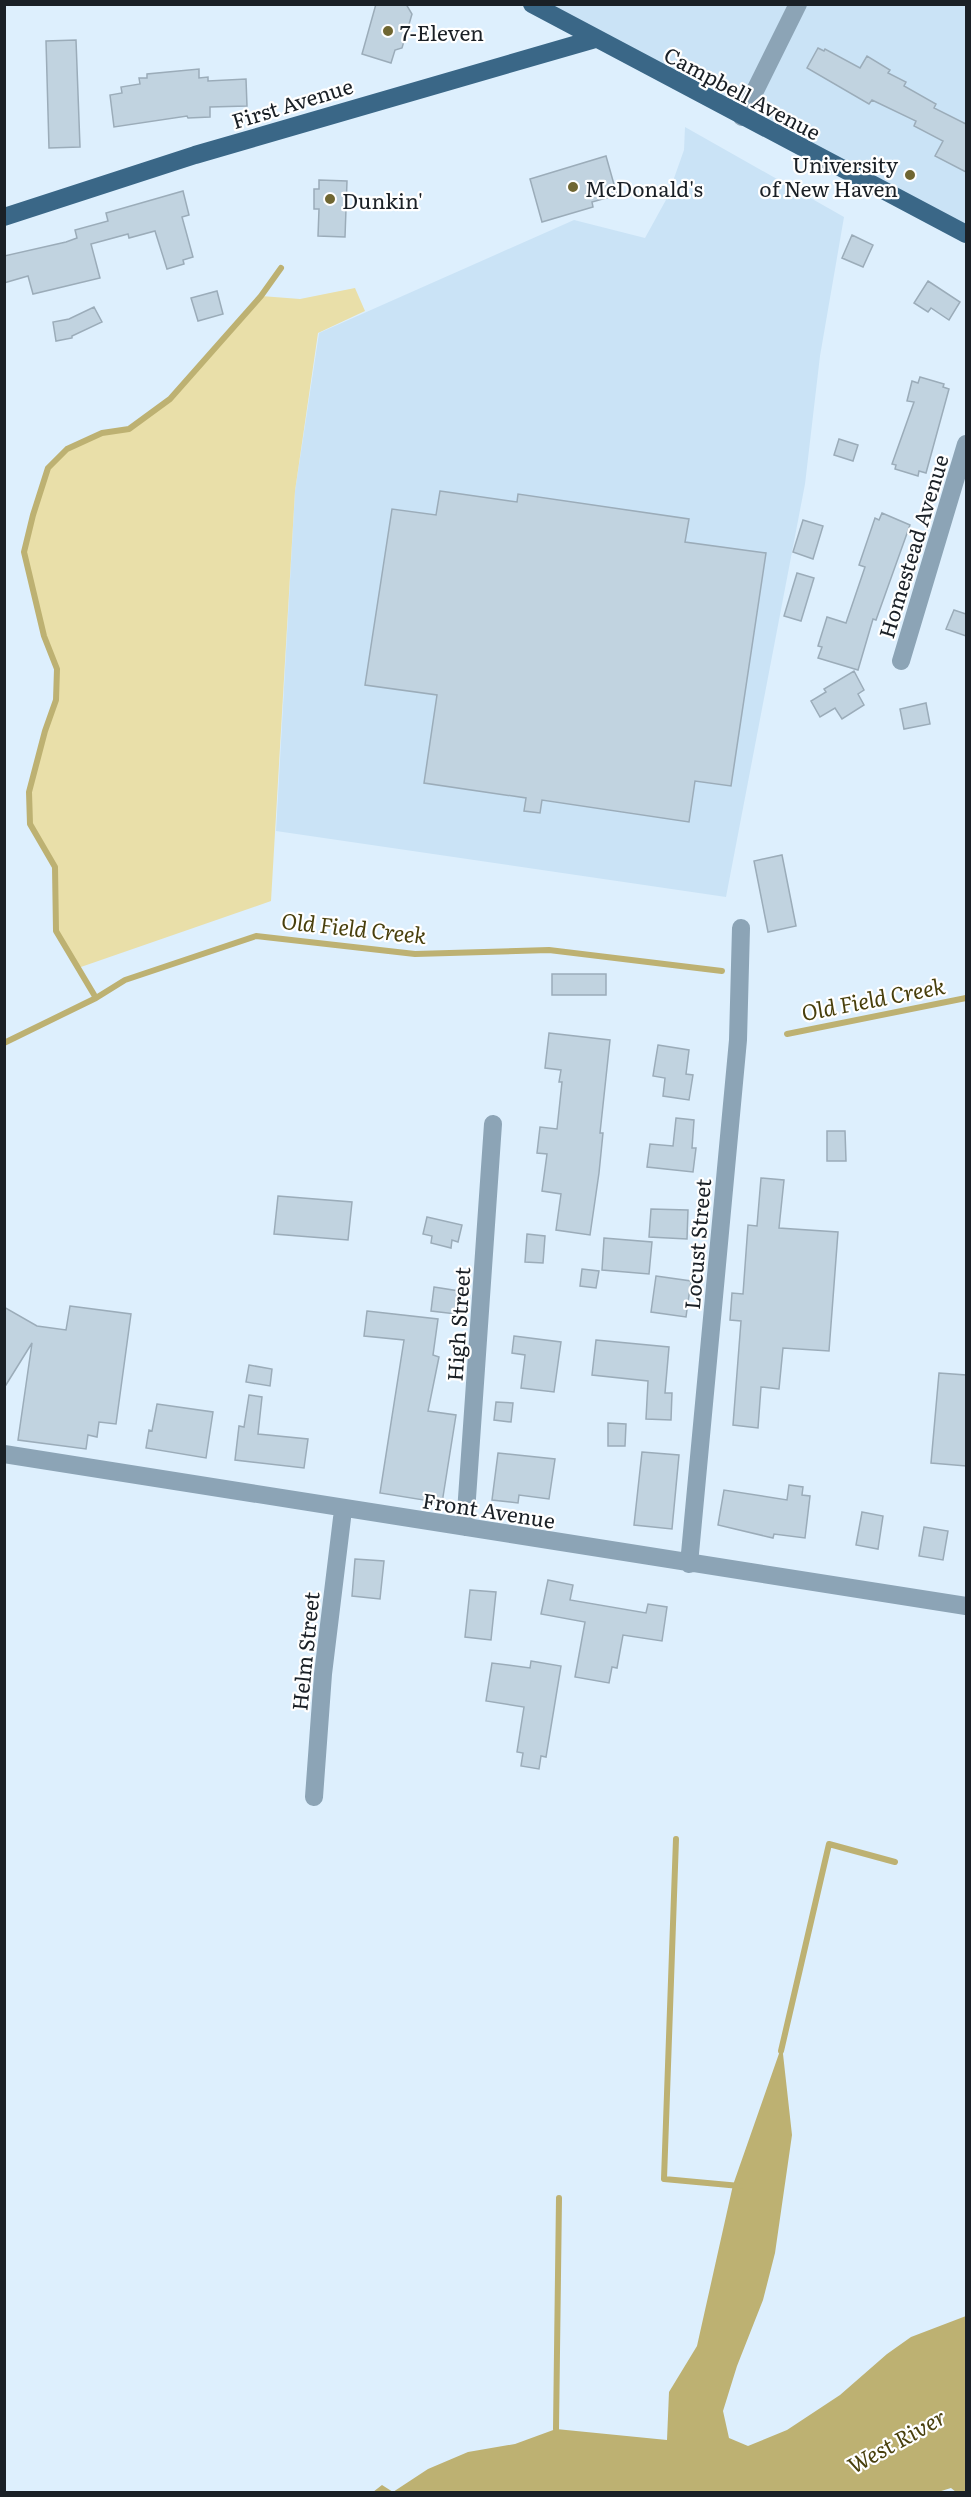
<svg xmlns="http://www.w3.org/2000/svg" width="971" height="2497" font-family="Literata,serif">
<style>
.built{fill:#cae3f6}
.green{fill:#e9dfa9}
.water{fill:#bdb172}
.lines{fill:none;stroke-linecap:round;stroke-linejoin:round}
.stream{stroke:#bdb172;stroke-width:6}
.building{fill:#c1d3e0;stroke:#9bacb9;stroke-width:1.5}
.minor{stroke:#8ca4b6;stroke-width:18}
.major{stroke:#3a6787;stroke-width:18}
.poi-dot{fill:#6f6632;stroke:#fff;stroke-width:2}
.labels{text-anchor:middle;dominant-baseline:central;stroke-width:4.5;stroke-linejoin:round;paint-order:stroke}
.poi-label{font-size:21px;fill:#1a2026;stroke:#fff;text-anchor:start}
.street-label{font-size:21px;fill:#1a2026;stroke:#fff}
.water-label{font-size:22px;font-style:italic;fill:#483f0c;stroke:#fff}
</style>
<rect width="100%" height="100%" fill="#ddeffd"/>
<!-- built -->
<path class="built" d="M 532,5 L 966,5 L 966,234 Z
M 685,127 L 844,217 L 820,356 L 805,484 L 726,897 L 276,831 L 295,491 L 319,333 L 574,220 L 645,238 L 667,198 L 684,150 Z"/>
<!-- green -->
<path class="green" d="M 355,288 L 365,311 L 318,333 L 295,491 L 271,901 L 78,968 L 56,931 L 55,867 L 30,824 L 29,792 L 45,731 L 56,700 L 57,669 L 44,636 L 24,552 L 33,515 L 48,468 L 67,449 L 102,433 L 129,429 L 170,399 L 261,296 L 300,299 Z"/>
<!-- water -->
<path class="water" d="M 782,2045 L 792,2135 L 775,2253 L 763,2300 L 737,2366 L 723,2411 L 729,2438 L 748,2446 L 787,2430 L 840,2395 L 887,2354 L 911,2337 L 966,2316 L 966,2492 L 956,2492 L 951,2488 L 938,2492 L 373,2492 L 382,2485 L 393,2492 L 428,2469 L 468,2452 L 515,2444 L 556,2429 L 667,2440 L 669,2392 L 697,2346 L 733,2185 Z"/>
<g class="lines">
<!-- stream -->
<path class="stream" d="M 96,998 L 56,931 L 55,867 L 30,824 L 29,792 L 45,731 L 56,700 L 57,669 L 44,636 L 24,552 L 33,515 L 48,468 L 67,449 L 102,433 L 129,429 L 170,399 L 261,296 L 281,268
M 787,1034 L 966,998
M 4,1043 L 96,998 L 125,980 L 256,936 L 415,954 L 549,950 L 722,971
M 676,1839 L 664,2179 L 740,2186
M 781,2051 L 829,1844 L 895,1862
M 556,2429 L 559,2198"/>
</g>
<!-- building -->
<path class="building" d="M 376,4 L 406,4 L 412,14 L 402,48 L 395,50 L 391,63 L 362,54 Z
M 76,40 L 80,147 L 49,148 L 46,41 Z
M 818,48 L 824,51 L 825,49 L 860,68 L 867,56 L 890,70 L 888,73 L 906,82 L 904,86 L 936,104 L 934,108 L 966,124 L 966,172 L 935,156 L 943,141 L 914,126 L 916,121 L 872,100 L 869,104 L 807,68 Z
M 199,69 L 199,78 L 208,77 L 208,81 L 246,79 L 247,106 L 210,107 L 210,117 L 188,118 L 187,116 L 114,127 L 110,95 L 122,93 L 121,87 L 140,84 L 139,78 L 147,78 L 147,74 Z
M 606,156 L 617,195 L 592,202 L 593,207 L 542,222 L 530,179 Z
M 319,180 L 347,181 L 345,237 L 318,236 L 319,209 L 314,209 L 314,189 L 319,189 Z
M 183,191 L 189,215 L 182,217 L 193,257 L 183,260 L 184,264 L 167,269 L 155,231 L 129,238 L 128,234 L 91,244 L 100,278 L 33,294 L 28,276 L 4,283 L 4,256 L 66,242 L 77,238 L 75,230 L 108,221 L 106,213 Z
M 852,235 L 873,245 L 863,267 L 842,258 Z
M 928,281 L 960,302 L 949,320 L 931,308 L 928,312 L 914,303 Z
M 217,291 L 223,314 L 198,321 L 191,298 Z
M 94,307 L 102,322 L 72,336 L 72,338 L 56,341 L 53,322 L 69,319 Z
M 920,377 L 944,384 L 943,387 L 949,389 L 926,473 L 919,471 L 918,476 L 895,469 L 896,465 L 892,464 L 914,402 L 907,401 L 912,381 L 918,383 Z
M 839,439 L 858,445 L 853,461 L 834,455 Z
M 440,491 L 517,502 L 518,494 L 689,519 L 685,542 L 766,553 L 731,786 L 695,781 L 689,822 L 542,800 L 540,813 L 524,811 L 526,798 L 424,783 L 437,695 L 365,685 L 392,509 L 436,515 Z
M 882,513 L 910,525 L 876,620 L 873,619 L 858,670 L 818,658 L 822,647 L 818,646 L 827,617 L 846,623 L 865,567 L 859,565 L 875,518 L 879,520 Z
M 803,520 L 823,526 L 813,559 L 793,552 Z
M 797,573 L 814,578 L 801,621 L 784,616 Z
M 954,610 L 966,614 L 966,636 L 946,629 Z
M 854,671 L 864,690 L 858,694 L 864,705 L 842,719 L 835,708 L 820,717 L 811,701 L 826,692 L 824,689 Z
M 926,703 L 930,724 L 904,729 L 900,709 Z
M 782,855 L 796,926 L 768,932 L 754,861 Z
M 552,974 L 606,974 L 606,995 L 552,995 Z
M 549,1033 L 610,1040 L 600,1133 L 603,1133 L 599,1173 L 590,1235 L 556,1230 L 561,1194 L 542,1191 L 547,1154 L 537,1153 L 540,1127 L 557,1129 L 562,1082 L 559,1082 L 561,1070 L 545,1068 Z
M 658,1045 L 689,1050 L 686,1074 L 693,1075 L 689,1100 L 663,1096 L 665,1078 L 653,1076 Z
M 676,1118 L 694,1120 L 692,1148 L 696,1148 L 693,1172 L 647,1167 L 650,1144 L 673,1146 Z
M 827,1131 L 845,1131 L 846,1161 L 827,1161 Z
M 761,1178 L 784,1180 L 779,1228 L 838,1232 L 829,1351 L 783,1348 L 779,1389 L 761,1387 L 758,1428 L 733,1425 L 741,1321 L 730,1320 L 732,1293 L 743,1294 L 748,1225 L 757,1226 Z
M 278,1196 L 352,1202 L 348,1240 L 274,1234 Z
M 651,1209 L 688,1210 L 687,1239 L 649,1237 Z
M 427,1217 L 462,1225 L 458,1242 L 452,1240 L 451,1248 L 431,1243 L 432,1236 L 423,1234 Z
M 527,1234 L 545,1236 L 543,1263 L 525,1262 Z
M 604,1238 L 652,1242 L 649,1274 L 602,1270 Z
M 582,1269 L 599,1271 L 596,1288 L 580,1286 Z
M 656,1276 L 691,1281 L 686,1317 L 651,1312 Z
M 434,1287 L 459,1291 L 456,1314 L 431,1311 Z
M 70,1306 L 131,1314 L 116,1424 L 99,1422 L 97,1437 L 88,1435 L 86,1449 L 18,1440 L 32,1343 L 4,1388 L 4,1307 L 37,1326 L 66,1330 Z
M 367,1311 L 438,1319 L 433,1355 L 439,1357 L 428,1411 L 456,1415 L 442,1503 L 380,1493 L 404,1340 L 364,1336 Z
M 514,1336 L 561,1342 L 554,1392 L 521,1388 L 525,1355 L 512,1353 Z
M 596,1340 L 669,1347 L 665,1393 L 672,1393 L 671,1420 L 646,1419 L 648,1381 L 592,1375 Z
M 249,1365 L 272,1369 L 270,1386 L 246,1382 Z
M 939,1373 L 966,1375 L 966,1466 L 931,1463 Z
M 249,1395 L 262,1397 L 258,1434 L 308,1439 L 304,1468 L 235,1460 L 239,1426 L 244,1427 Z
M 496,1402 L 513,1403 L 511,1422 L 494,1420 Z
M 157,1404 L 213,1412 L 206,1458 L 146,1448 L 149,1430 L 152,1431 Z
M 608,1423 L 626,1424 L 625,1446 L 608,1446 Z
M 642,1452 L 679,1455 L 672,1529 L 634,1525 Z
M 498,1453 L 555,1459 L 549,1499 L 519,1495 L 518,1503 L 492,1500 Z
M 789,1485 L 803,1487 L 802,1495 L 810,1496 L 805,1538 L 774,1534 L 773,1538 L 718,1525 L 724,1490 L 787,1500 Z
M 862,1512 L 883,1516 L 878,1549 L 856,1545 Z
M 924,1527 L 948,1531 L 943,1560 L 919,1556 Z
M 355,1559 L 384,1561 L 380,1599 L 352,1596 Z
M 548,1580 L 573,1585 L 570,1600 L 646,1613 L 648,1604 L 667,1607 L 662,1641 L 623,1635 L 617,1668 L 612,1667 L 609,1683 L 575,1677 L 585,1622 L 541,1614 Z
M 470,1590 L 496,1592 L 491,1640 L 465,1637 Z
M 531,1661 L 561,1666 L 546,1757 L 541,1756 L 539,1769 L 521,1766 L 523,1753 L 517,1752 L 524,1707 L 486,1701 L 492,1663 L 530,1668 Z"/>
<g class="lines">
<!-- minor -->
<path class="minor" d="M 742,117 L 798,4
M 901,661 L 966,444
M 4,1454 C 325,1507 646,1557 966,1606
M 465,1527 L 493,1124
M 689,1564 L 738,1040 L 741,928
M 314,1797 L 323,1674 L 343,1510"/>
<!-- major -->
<path class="major" d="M 532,4 L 966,234
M 4,217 L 195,155 L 595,39"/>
</g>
<!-- markers -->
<g class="poi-dot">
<circle cx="388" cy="31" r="6"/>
<circle cx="910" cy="175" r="6"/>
<circle cx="573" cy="187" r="6"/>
<circle cx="330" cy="199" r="6"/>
</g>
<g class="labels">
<!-- poi labels -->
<g class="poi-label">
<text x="400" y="31">7-Eleven</text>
<text x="898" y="163" text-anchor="end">University<tspan x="898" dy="24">of New Haven</tspan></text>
<text x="585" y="187">McDonald's</text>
<text x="342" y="199">Dunkin'</text>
</g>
<!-- street labels -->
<g class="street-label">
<text transform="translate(743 92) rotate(28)">Campbell Avenue</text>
<text transform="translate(292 102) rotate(-17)">First Avenue</text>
<text transform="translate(912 546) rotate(-73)">Homestead Avenue</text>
<text transform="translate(696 1244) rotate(-85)">Locust Street</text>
<text transform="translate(457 1324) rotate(-86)">High Street</text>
<text transform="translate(489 1509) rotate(9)">Front Avenue</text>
<text transform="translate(304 1651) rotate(-84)">Helm Street</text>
</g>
<!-- water labels -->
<g class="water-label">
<text transform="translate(354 927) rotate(6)">Old Field Creek</text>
<text transform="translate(873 998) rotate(-11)">Old Field Creek</text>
<text transform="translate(896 2440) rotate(-29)">West River</text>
</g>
</g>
<!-- border -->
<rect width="971" height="2497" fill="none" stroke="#1a2026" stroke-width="12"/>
</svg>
